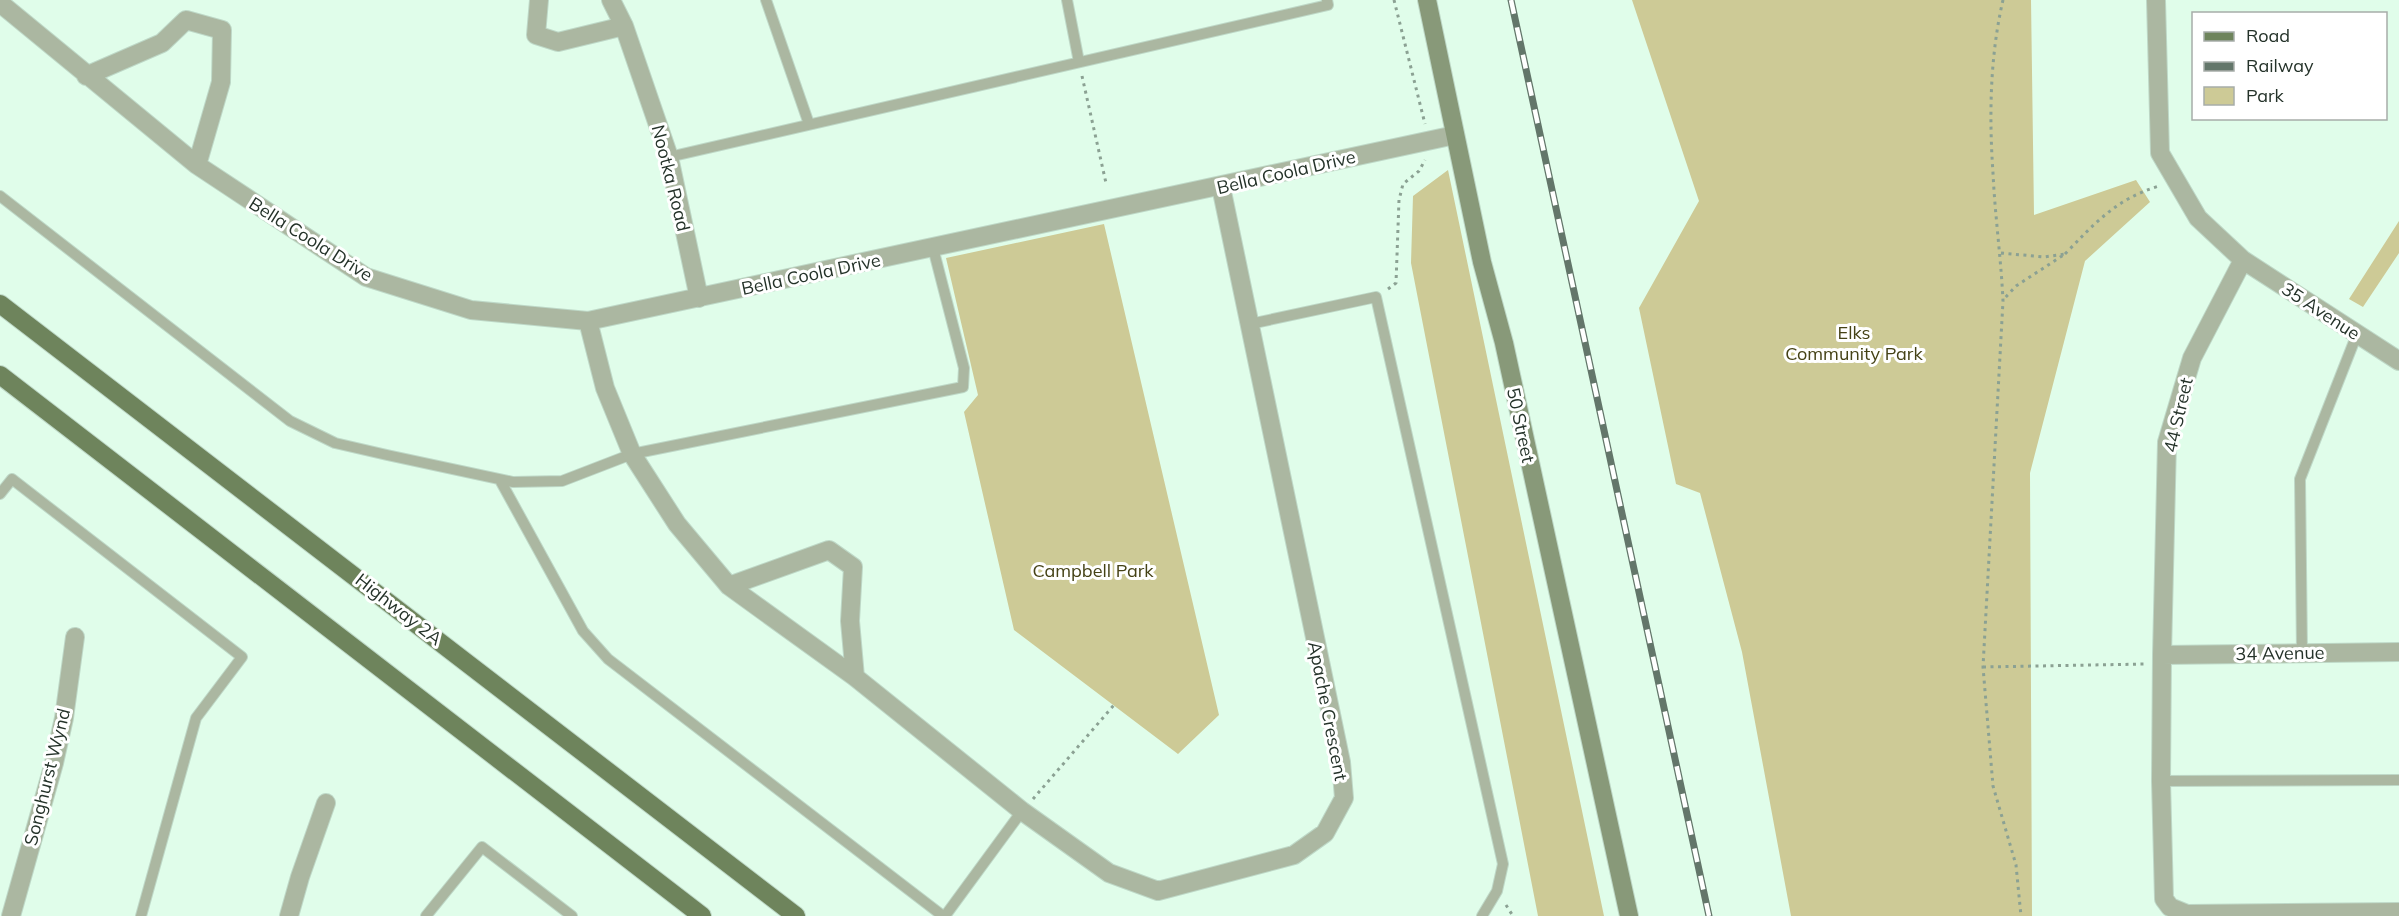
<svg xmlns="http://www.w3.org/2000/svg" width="2399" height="916" font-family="Mulish,sans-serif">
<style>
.green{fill:#cdca96}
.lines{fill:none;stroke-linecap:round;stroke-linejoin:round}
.service-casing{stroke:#bed8c7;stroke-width:12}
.minor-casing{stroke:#bed8c7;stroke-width:20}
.secondary-casing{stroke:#bed8c7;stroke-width:20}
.primary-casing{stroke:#bed8c7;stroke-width:20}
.path{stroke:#8ba193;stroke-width:3;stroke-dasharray:3 4.5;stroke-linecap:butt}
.service{stroke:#abb7a1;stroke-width:10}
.minor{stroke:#abb7a1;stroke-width:18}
.secondary{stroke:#889979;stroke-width:18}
.primary{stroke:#6e845c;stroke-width:18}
.rail-casing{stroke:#63766a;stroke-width:7}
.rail{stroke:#fff;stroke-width:4.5;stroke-dasharray:14;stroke-linecap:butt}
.labels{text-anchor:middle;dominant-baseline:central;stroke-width:6;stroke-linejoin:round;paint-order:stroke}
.street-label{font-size:18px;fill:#243229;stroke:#fff}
.park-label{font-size:18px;fill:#454216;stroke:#fff}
</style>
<rect width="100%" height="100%" fill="#e0fdea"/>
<!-- green -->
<path class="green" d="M 1632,0 L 2031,0 L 2034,215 L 2136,180 L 2150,202 L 2085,261 L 2030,473 L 2032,916 L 1791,916 L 1742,652 L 1700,493 L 1676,484 L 1639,308 L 1699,201 Z
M 1448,170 L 1604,916 L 1538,916 L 1411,263 L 1413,196 Z
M 2399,221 L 2399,253 L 2363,307 L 2349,299 Z
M 1104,224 L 1219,715 L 1178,754 L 1014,630 L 964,412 L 978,395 L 946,258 Z"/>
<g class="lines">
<!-- service casing -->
<g class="service-casing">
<path id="service" d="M 766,0 L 809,124
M 1067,0 L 1079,62
M 669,157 L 1328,5 L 1327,0
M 0,196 L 290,421 L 335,443 L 387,455 L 513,482 L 562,481 L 632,454 L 963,387 L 964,368 L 933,248
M 1250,324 L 1376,297 L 1503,864 L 1497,891 L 1482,916
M 500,480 L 583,631 L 608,659 L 943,916
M 0,494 L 12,479 L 242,657 L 196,718 L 141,916
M 2302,653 L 2300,479 L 2357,334
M 2161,781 L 2399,780
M 426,916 L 482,847 L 572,916
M 945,916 L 1022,811"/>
</g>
<!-- minor casing -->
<g class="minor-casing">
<path id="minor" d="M 539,0 L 536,35 L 558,42 L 624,26
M 611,0 L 624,26 L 669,157 L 699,298
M 2156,0 L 2160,153 L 2198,218 L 2243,260 L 2399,361
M 0,3 L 197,165 L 366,277 L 471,310 L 588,321 L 1455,135
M 86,76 L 162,43 L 186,20 L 222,30 L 221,82 L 197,165
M 2243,260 L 2192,358 L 2167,442 L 2162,655 L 2161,781 L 2164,899 L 2170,907 L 2187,914 L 2399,912
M 588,321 L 605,388 L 632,454 L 677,524 L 729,586 L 855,677 L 1022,811 L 1109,873 L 1158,891 L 1294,855 L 1325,833 L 1344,798 L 1341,762 L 1221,187
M 729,586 L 829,550 L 853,567 L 850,621 L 855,677
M 2162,655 L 2399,652
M 11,916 L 54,763 L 64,718 L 75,637
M 289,916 L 300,877 L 326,803"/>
</g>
<!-- secondary casing -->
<g class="secondary-casing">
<path id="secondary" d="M 1427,0 L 1482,262 L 1504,343 L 1629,916"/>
</g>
<!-- primary casing -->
<g class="primary-casing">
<path id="primary" d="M 0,304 L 796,916
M 0,375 L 702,916"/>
</g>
<!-- path -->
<path class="path" d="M 1394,0 L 1425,124
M 2003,0 C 1990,56 1989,116 1993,173 C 1995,216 2001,258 2003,301 L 1983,667 L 1993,786 L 2016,865 L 2021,916
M 1082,76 L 1106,183
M 2001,253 L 2044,257 L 2065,254 L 2016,286 L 2004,299
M 2065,254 C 2095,223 2116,199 2159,186
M 1388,289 L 1396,283 L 1399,200 L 1403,184 L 1419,171 L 1425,160
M 1983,667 L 2146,664
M 1033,799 L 1114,705
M 1506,905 L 1513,916"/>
<!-- service -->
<use href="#service" class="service"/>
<!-- minor -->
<use href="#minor" class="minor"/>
<!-- secondary -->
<use href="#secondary" class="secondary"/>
<!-- primary -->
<use href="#primary" class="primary"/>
<!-- rail casing -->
<g class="rail-casing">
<path id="rail" d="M 1511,0 L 1709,916"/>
</g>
<!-- rail -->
<use href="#rail" class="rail"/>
</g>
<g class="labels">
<!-- street labels -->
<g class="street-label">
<text transform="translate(1286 172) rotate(-13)">Bella Coola Drive</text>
<text transform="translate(671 178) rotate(76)">Nootka Road</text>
<text transform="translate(311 239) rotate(32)">Bella Coola Drive</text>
<text transform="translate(811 274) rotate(-12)">Bella Coola Drive</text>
<text transform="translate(2321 311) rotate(33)">35 Avenue</text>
<text transform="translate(2178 415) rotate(-77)">44 Street</text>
<text transform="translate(1521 425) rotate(78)">50 Street</text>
<text transform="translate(399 609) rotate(38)">Highway 2A</text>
<text transform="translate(2280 653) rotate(-1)">34 Avenue</text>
<text transform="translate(1328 711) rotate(79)">Apache Crescent</text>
<text transform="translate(47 777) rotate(-76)">Songhurst Wynd</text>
</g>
<!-- park labels -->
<g class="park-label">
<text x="1854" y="332">Elks<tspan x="1854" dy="21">Community Park</tspan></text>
<text x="1093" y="570">Campbell Park</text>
</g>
</g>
<!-- legend -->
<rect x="2192" y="12" width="195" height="108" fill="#ffffff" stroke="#a7ada9" stroke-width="1.5"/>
<rect x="2204" y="32" width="30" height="9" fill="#6e845c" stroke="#a7ada9" stroke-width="1.5"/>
<text x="2246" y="42" font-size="18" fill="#243229">Road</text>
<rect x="2204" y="62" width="30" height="9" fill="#63766a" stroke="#a7ada9" stroke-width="1.5"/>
<text x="2246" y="72" font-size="18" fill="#243229">Railway</text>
<rect x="2204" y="87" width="30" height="18" fill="#cdca96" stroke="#a7ada9" stroke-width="1.5"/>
<text x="2246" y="102" font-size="18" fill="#243229">Park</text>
</svg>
